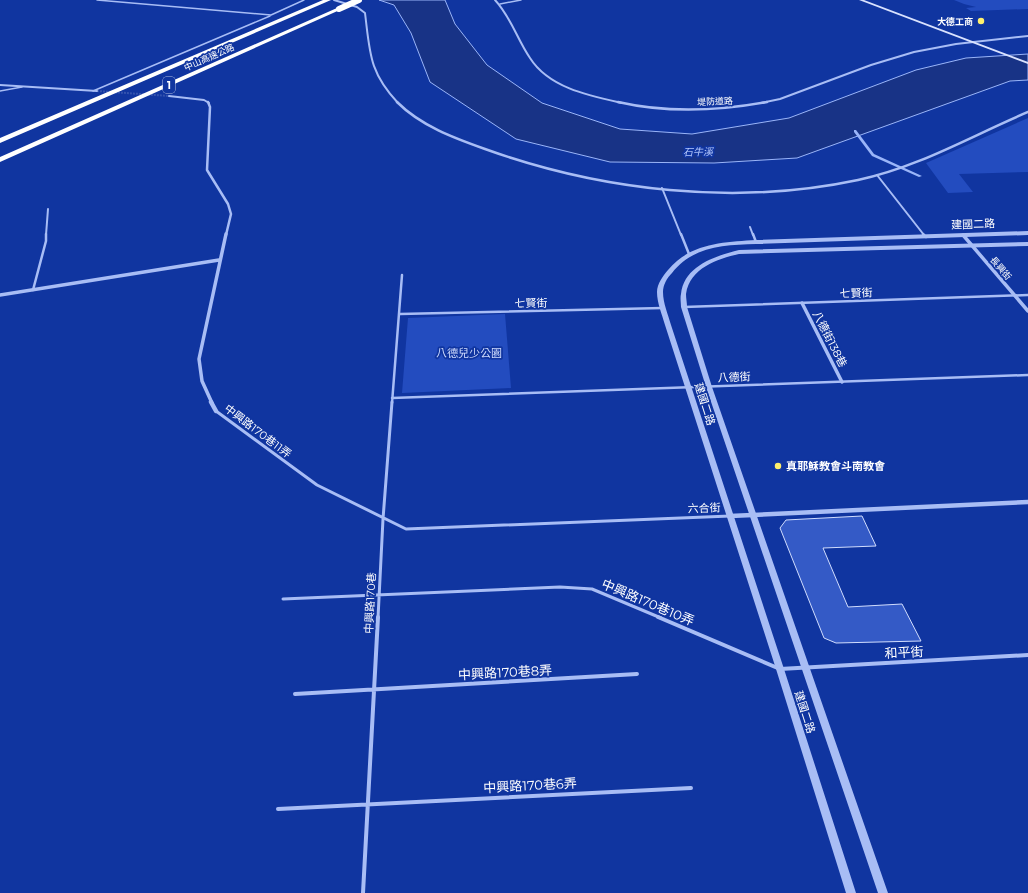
<svg xmlns="http://www.w3.org/2000/svg" width="1028" height="893" font-family="Montserrat,'Noto Sans TC',sans-serif">
<style>
.green{fill:#234cbf}
.water{fill:#183386;stroke:#9ab5f9}
.lines{fill:none;stroke-linecap:round;stroke-linejoin:round}
.stream{fill:#9ab5f9;fill-rule:evenodd}
.building{fill:#345ac6;stroke:#d1ddfe}
.minor-tunnel{stroke:#3453ae;stroke-width:2;stroke-dasharray:2 1;stroke-linecap:butt}
.service-far4{stroke:#a8bdf5;stroke-width:1.5}
.service-far3{stroke:#a8bdf5;stroke-width:2}
.service-far2{stroke:#a8bdf5;stroke-width:2.5}
.service-far1{stroke:#a8bdf5;stroke-width:3}
.service{stroke:#a8bdf5;stroke-width:4}
.minor-far3{stroke:#a8bdf5;stroke-width:2}
.minor-far2{stroke:#a8bdf5;stroke-width:2.5}
.minor-far1{stroke:#a8bdf5;stroke-width:3.5}
.minor{stroke:#a8bdf5;stroke-width:4.5}
.tertiary{fill:#a8bdf5;fill-rule:evenodd}
.secondary{fill:#d9e2fe;fill-rule:evenodd}
.motorway{fill:#fff;fill-rule:evenodd}
.motorway-bridge{stroke:#fff;stroke-width:6}
.poi-dot{fill:#fff06d;stroke:#1035a0;stroke-width:1.5}
.labels{text-anchor:middle;dominant-baseline:central;stroke-width:3.5;stroke-linejoin:round;paint-order:stroke}
.far-poi-label{font-size:9px;font-weight:bold;fill:#fff;stroke:#1035a0;text-anchor:end}
.far-street-label{font-size:9px;fill:#fff;stroke:#1035a0}
.shield{fill:#1035a0;stroke:#b7c2e2;stroke-width:1}
.shield-label{font-size:10px;font-weight:bold;fill:#fff}
.far-water-label{font-size:10px;font-style:italic;fill:#b5c8fc;stroke:#1035a0}
.street-label{font-size:11px;fill:#fff;stroke:#1035a0}
.park-label{font-size:11px;fill:#d1ddfe;stroke:#1035a0}
.poi-label{font-size:11px;font-weight:bold;fill:#fff;stroke:#1035a0;text-anchor:start}
.near-street-label{font-size:13px;fill:#fff;stroke:#1035a0}
</style>
<rect width="100%" height="100%" fill="#1035a0"/>
<!-- green -->
<path class="green" d="M 954,0 L 1028,0 L 1028,9 L 971,11 L 966,8 L 976,7 L 964,4 Z
M 1028,118 L 1028,172 L 959,174 L 973,192 L 948,193 L 926,163 Z
M 505,314 L 511,388 L 402,393 L 408,318 Z"/>
<!-- water -->
<path class="water" d="M 379,0 L 445,0 L 455,24 L 487,65 L 542,103 L 620,129 L 692,134 L 789,118 L 916,70 L 966,58 L 1028,54 L 1028,80 L 1010,81 L 797,158 L 714,163 L 610,162 L 516,139 L 430,82 L 411,33 L 394,5 Z"/>
<g class="lines">
<!-- stream -->
<path class="stream" d="M 854,130 L 856,130 L 874,154 L 922,176 L 919,177 L 872,156 L 854,132 Z"/>
</g>
<!-- building -->
<path class="building" d="M 862,516 L 876,546 L 823,548 L 848,607 L 902,604 L 921,641 L 836,643 L 824,638 L 780,528 L 786,520 Z"/>
<g class="lines">
<!-- minor-tunnel -->
<path class="minor-tunnel" d="M 97,91 L 169,96"/>
<!-- service-far4 -->
<path class="service-far4" d="M 97,0 L 271,15 L 304,0
M 500,4 L 521,0
M 0,91 L 22,87
M 93,91 L 270,16"/>
<!-- service-far3 -->
<path class="service-far3" d="M 877,175 L 924,235
M 662,188 L 681,235
M 750,227 L 753,235
M 46,235 L 48,209"/>
<!-- service-far2 -->
<path class="service-far2" d="M 681,234 L 689,254
M 753,234 L 756,242
M 923,234 L 926,237
M 33,290 L 46,241 L 46,234
M 684,307 L 1028,295
M 400,314 L 663,308
M 392,398 L 1028,375
M 392,403 L 402,275"/>
<!-- service-far1 -->
<path class="service-far1" d="M 216,411 L 317,485 L 406,529 L 730,516
M 283,599 L 560,587 L 592,589 L 661,618
M 378,618 L 383,519 L 392,402"/>
<!-- service -->
<path class="service" d="M 658,617 L 780,669 L 1028,655
M 295,694 L 637,674
M 278,809 L 691,788
M 363,893 L 378,617"/>
<!-- minor-far3 -->
<path class="minor-far3" d="M 334,0 L 357,7 L 365,13 C 370,53 369,72 398,103
M 495,0 C 511,17 517,39 530,58 C 549,88 590,96 622,103
M 0,85 L 97,91
M 169,96 L 204,100 L 209,103
M 761,103 L 780,99 L 871,65 L 914,52 L 956,44 L 1028,36"/>
<!-- minor-far2 -->
<path class="minor-far2" d="M 208,102 L 210,107 L 207,170 L 228,204 L 231,214 L 226,235
M 397,102 C 421,126 454,138 485,149 C 602,191 736,206 858,180 C 919,167 971,136 1028,112
M 618,102 C 666,113 718,111 767,102"/>
<!-- minor-far1 -->
<path class="minor-far1" d="M 963,235 L 1028,311
M 0,295 L 219,260
M 802,303 L 842,382
M 212,403 L 202,381 L 199,359 L 226,234"/>
<!-- minor -->
<path class="minor" d="M 211,402 L 216,411
M 730,516 L 1028,502"/>
<!-- tertiary -->
<path class="tertiary" d="M 1028,231 L 1028,235 L 756,244 C 724,245 693,246 672,273 C 667,278 663,285 663,292 C 663,303 668,314 671,325 L 784,669 L 856,893 L 846,893 L 776,669 L 665,325 C 662,314 657,303 657,292 C 657,284 663,276 668,270 C 690,243 724,242 756,240 Z
M 1028,242 L 1028,246 L 739,254 C 717,259 690,268 686,294 C 686,298 687,303 687,307 L 712,387 L 888,893 L 878,893 L 706,387 L 681,307 C 681,303 680,298 681,294 C 684,266 715,256 739,250 Z"/>
<!-- secondary -->
<path class="secondary" d="M 859,0 L 864,0 L 1028,62 L 1028,64 Z"/>
<!-- motorway -->
<path class="motorway" d="M 323,0 L 331,0 L 0,143 L 0,138 Z
M 337,8 L 342,9 L 0,162 L 0,157 Z"/>
<!-- motorway-bridge -->
<path class="motorway-bridge" d="M 339,9 L 359,0"/>
</g>
<!-- markers -->
<g class="poi-dot">
<circle cx="981" cy="21" r="4"/>
<circle cx="778" cy="466" r="4"/>
</g>
<g class="labels">
<!-- far-poi labels -->
<g class="far-poi-label">
<text x="973" y="21">大德工商</text>
</g>
<!-- far-street labels -->
<g class="far-street-label">
<text transform="translate(209 57) rotate(-24)">中山高速公路</text>
<text transform="translate(715 101) rotate(-2)">堤防道路</text>
<text transform="translate(1001 268) rotate(49)">長興街</text>
</g>
<!-- shield labels -->
<rect class="shield" x="163" y="77" width="12" height="16" rx="3"/>
<g class="shield-label">
<text x="169" y="85">1</text>
</g>
<!-- far-water labels -->
<g class="far-water-label">
<text transform="translate(698 152) rotate(-1)">石牛溪</text>
</g>
<!-- street labels -->
<g class="street-label">
<text transform="translate(973 224) rotate(-2)">建國二路</text>
<text transform="translate(856 293) rotate(-2)">七賢街</text>
<text transform="translate(531 303) rotate(-1)">七賢街</text>
<text transform="translate(830 339) rotate(63)">八德街138巷</text>
<text transform="translate(734 377) rotate(-2)">八德街</text>
<text transform="translate(705 404) rotate(72)">建國二路</text>
<text transform="translate(258 431) rotate(37)">中興路170巷11弄</text>
<text transform="translate(704 508) rotate(-2)">六合街</text>
<text transform="translate(370 603) rotate(-87)">中興路170巷</text>
<text transform="translate(805 712) rotate(72)">建國二路</text>
</g>
<!-- park labels -->
<g class="park-label">
<text x="469" y="353">八德兒少公園</text>
</g>
<!-- poi labels -->
<g class="poi-label">
<text x="786" y="466">真耶穌教會斗南教會</text>
</g>
<!-- near-street labels -->
<g class="near-street-label">
<text transform="translate(648 602) rotate(23)">中興路170巷10弄</text>
<text transform="translate(904 652) rotate(-3)">和平街</text>
<text transform="translate(505 672) rotate(-3)">中興路170巷8弄</text>
<text transform="translate(530 785) rotate(-3)">中興路170巷6弄</text>
</g>
</g>
</svg>
